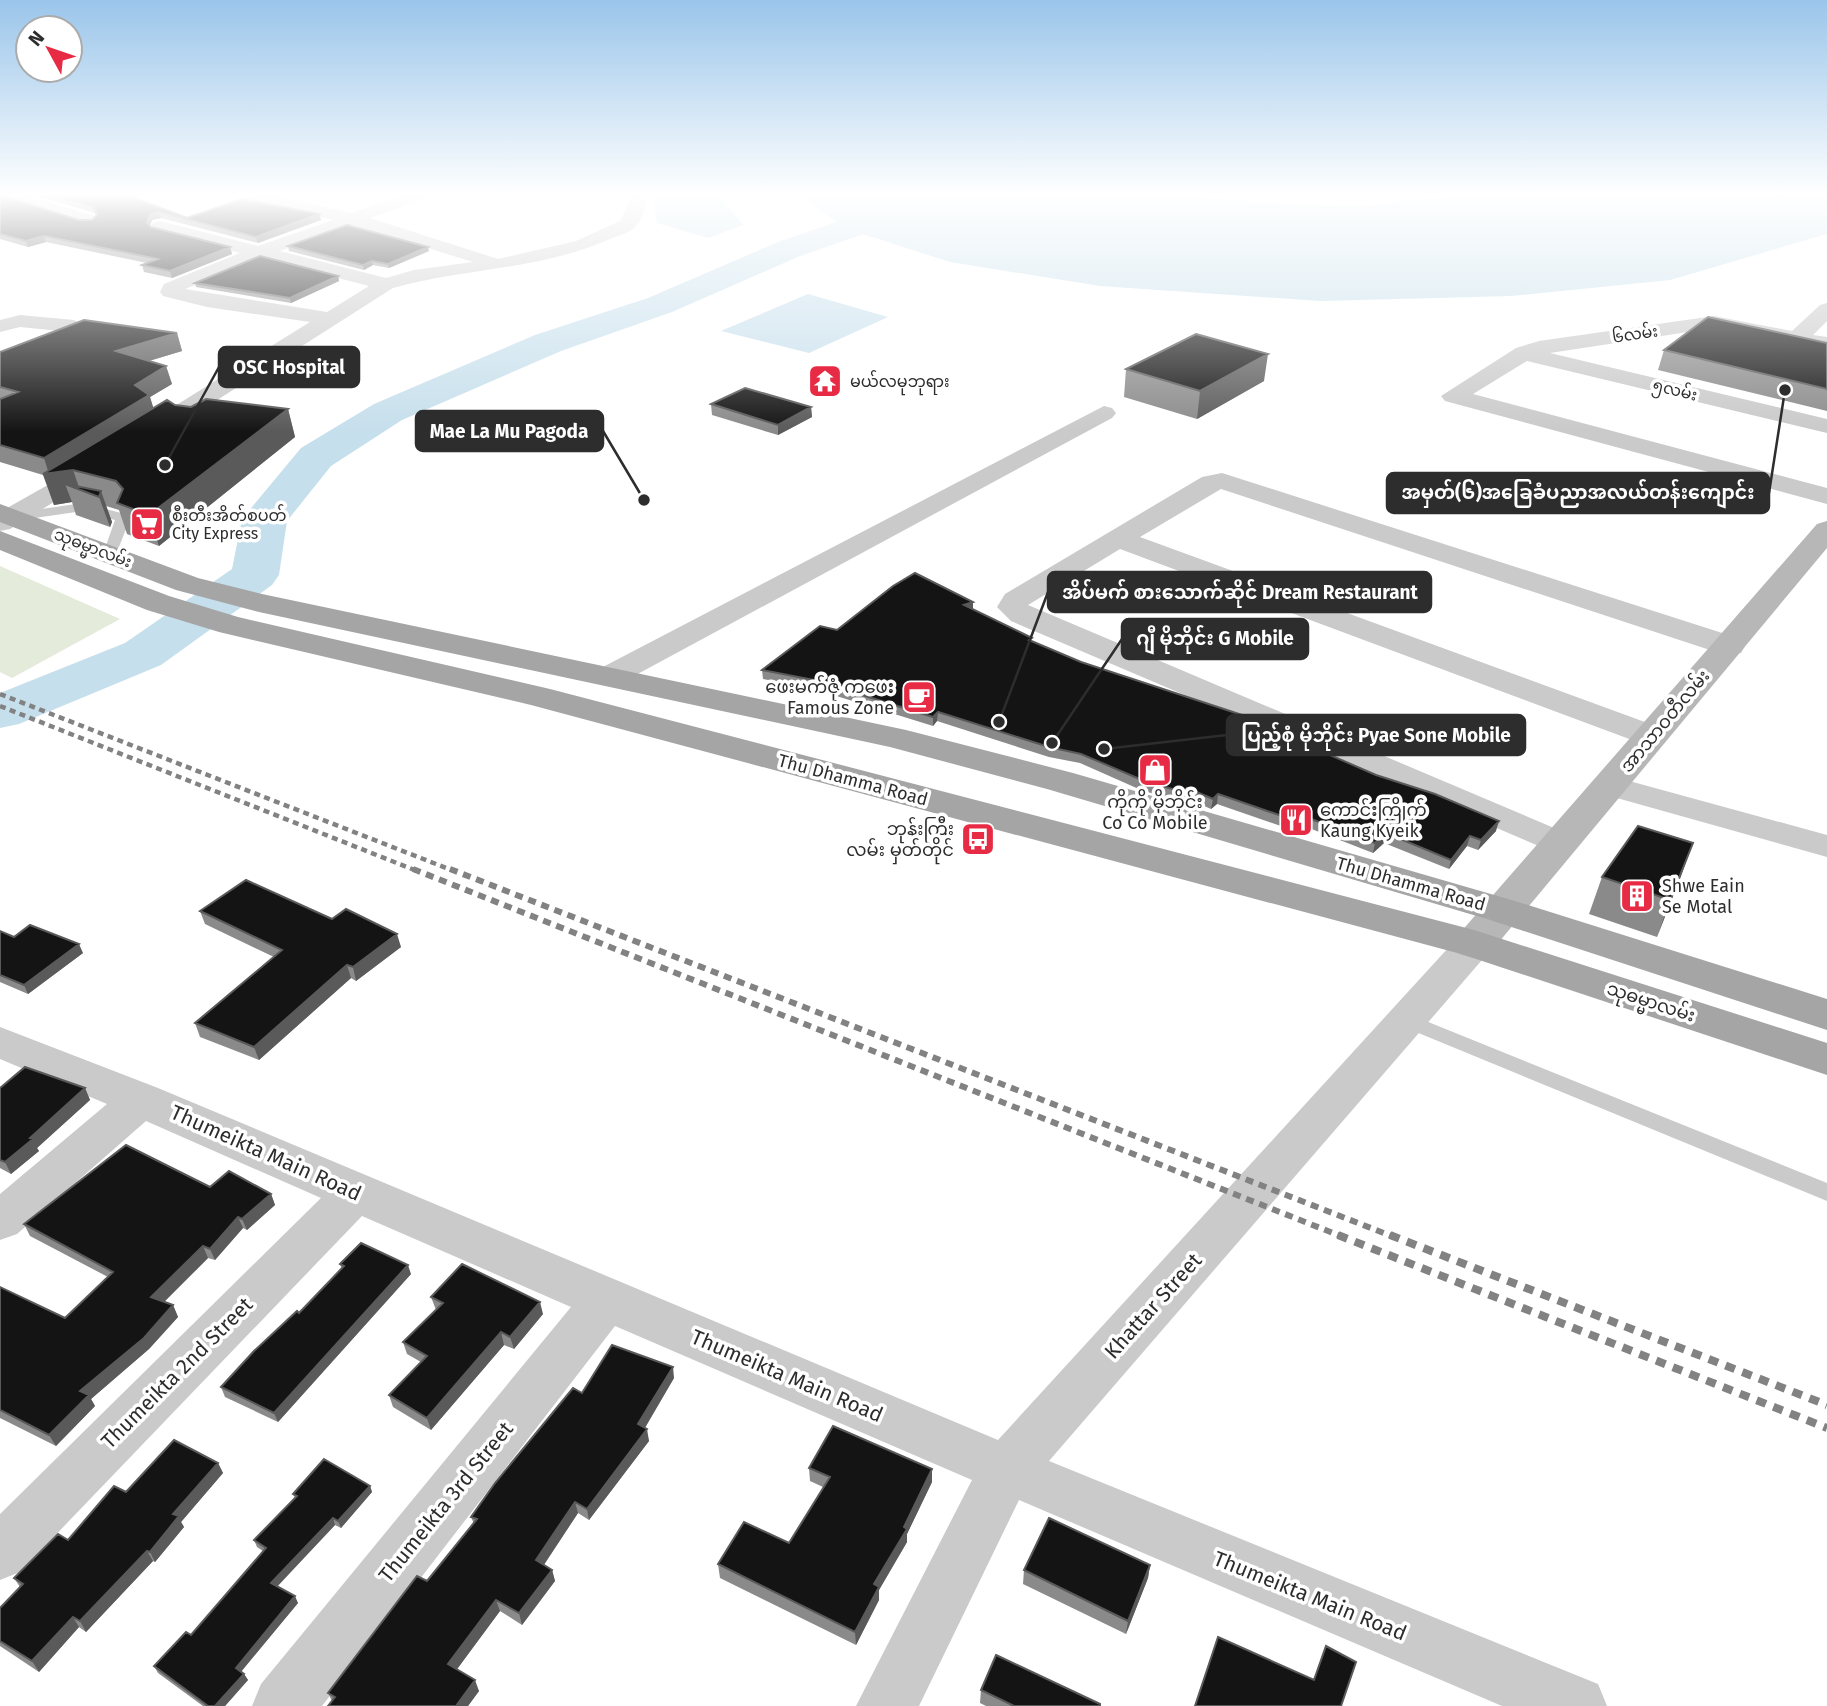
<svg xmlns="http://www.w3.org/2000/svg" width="1827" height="1706" font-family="'Fira Sans','Noto Sans Myanmar',sans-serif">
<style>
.green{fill:#e4ebda}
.water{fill:#c6dfec}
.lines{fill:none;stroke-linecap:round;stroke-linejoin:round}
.river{fill:#c6dfec;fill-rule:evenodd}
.lane{fill:#cacaca;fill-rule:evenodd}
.street{fill:#cacaca;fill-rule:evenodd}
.secondary{fill:#b7b7b7;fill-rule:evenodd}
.primary{fill:#a5a5a5;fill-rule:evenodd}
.rail-far2{stroke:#828282;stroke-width:4.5;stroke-dasharray:6 4.5;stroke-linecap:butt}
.rail-far1{stroke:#828282;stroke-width:6;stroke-dasharray:8 6;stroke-linecap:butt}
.rail{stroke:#828282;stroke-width:8;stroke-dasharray:10 8;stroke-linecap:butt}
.wall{fill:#8a8a8a}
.shaded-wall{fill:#5a5a5a}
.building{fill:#141414;stroke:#5a5a5a;stroke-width:2}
.labels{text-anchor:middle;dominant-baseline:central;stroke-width:7;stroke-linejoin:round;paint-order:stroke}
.far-street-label{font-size:16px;fill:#2d2d2d;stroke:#fff}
.far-poi-label{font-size:16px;fill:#2d2d2d;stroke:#fff;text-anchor:start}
.poi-label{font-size:18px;fill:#2d2d2d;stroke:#fff;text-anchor:end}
.street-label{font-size:18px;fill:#2d2d2d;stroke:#fff}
.near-street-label{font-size:21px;fill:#2d2d2d;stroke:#fff}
.leader{fill:none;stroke:#2d2d2d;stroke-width:2.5}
.callout-dot{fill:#2d2d2d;stroke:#fff;stroke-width:2.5}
.callout{fill:#2d2d2d;stroke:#2d2d2d;stroke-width:2.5}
.callout-label{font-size:19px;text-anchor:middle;font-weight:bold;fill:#fff}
</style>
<rect width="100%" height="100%" fill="#fff"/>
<!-- green -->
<path class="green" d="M 0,566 L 120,619 L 12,678 L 0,672 Z"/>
<!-- water -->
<path class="water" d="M 652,193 L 718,193 L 743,225 L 708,238 L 657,223 Z
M 796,193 L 1175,193 L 1258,203 L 1365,206 L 1474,193 L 1827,193 L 1827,234 L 1670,280 L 1511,296 L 1321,301 L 1100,286 L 950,262 L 847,229 Z
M 808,294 L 888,317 L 809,353 L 721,331 Z"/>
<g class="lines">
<!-- river -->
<path class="river" d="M 952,193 L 1001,193 L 996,199 L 858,236 L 800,256 L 672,312 L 561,351 L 402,420 L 331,466 L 287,521 L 279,575 L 272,585 L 161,665 L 19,724 L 0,728 L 0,693 L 125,643 L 232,569 L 242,519 L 301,448 L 374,404 L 535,335 L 648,298 L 778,242 L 836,222 Z"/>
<!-- lane -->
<path class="lane" d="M 83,503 L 125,514 L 130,519 L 115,557 L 105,557 L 103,554 L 115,520 L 83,511 L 14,521 L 8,517 L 14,513 Z
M 1406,1013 L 1827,1183 L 1827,1201 L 1399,1025 L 1396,1020 L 1399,1015 Z"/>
<!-- street -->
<path class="street" d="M 0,193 L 19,193 L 94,216 L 97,220 L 94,224 L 82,224 L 0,198 Z
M 245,193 L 265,193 L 351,213 L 408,193 L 433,193 L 430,197 L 370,218 L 498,259 L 576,241 L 620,221 L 629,203 L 628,193 L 646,193 C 647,204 643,219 634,228 C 629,233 617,236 610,239 C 541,270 464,268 393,288 L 156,439 L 138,439 L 135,434 L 138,429 L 310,322 L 207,307 L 163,296 L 160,292 L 164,284 L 240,253 L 153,231 L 151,227 L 153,223 L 160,221 L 258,246 L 333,220 L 246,199 ZM 353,225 L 473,262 L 414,270 L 386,278 L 280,251 ZM 261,258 L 369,286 L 327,312 L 185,289 Z
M 1827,303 L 1827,321 L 1813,335 L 1827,337 L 1827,351 L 1714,328 L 1550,353 L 1827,419 L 1827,433 L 1527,361 L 1473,394 L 1827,488 L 1827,504 L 1445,401 L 1441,396 L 1516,348 L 1539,341 L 1714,316 L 1792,331 L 1820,305 Z
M 20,315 L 74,320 L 92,330 L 89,335 L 0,371 L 0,356 L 60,331 L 20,327 L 0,332 L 0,320 Z
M 1104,406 L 1112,408 L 1116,413 L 1112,418 L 621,683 L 610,685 L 599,683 L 594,676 L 599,669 Z
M 92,460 L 101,463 L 105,468 L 101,473 L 10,529 L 0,531 L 0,512 Z
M 1222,473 L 1741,639 L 1745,646 L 1741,653 L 1730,655 L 1719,653 L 1221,489 L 1140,537 L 1664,729 L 1669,736 L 1664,743 L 1652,746 L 1640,743 L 1120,549 L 1028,605 L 1573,836 L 1578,844 L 1573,852 L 1560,855 L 1011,621 L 997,607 L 1005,594 L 1202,477 Z
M 1611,776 L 1827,835 L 1827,857 L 1599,793 L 1594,786 L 1599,779 Z
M 1474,931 L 1488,935 L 1494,944 L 1488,953 L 1049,1461 L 1598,1684 L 1607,1706 L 1502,1706 L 1019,1500 L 919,1706 L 856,1706 L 972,1480 L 615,1326 L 322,1706 L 252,1706 L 261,1684 L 571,1307 L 362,1216 L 20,1572 L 0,1580 L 0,1514 L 321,1198 L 146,1121 L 17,1234 L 0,1240 L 0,1194 L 107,1104 L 0,1059 L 0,1027 L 158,1088 L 998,1440 L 1460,935 Z"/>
<!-- secondary -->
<path class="secondary" d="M 1827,521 L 1827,548 L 1489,954 L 1474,958 L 1459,954 L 1453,944 L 1459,934 L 1817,524 Z"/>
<!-- primary -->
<path class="primary" d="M 0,504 L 198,578 L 262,594 L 906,730 L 1073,773 L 1515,901 L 1827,999 L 1827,1030 L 1487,919 L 1047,789 L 890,747 L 259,612 L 176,590 L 0,522 Z
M 0,531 L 169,596 L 238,617 L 550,689 L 1474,930 L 1827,1043 L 1827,1075 L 1461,954 L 531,705 L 219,632 L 147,610 L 0,550 Z"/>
<!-- rail-far2 -->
<path class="rail-far2" d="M 0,694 L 454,871
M 0,706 L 417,871"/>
<!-- rail-far1 -->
<path class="rail-far1" d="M 413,869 L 1343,1237
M 450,869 L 1394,1237"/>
<!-- rail -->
<path class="rail" d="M 1338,1235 L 1827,1428
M 1390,1235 L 1827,1405"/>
</g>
<!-- wall -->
<path class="wall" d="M 27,193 L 123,193 L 187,218 L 319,214 L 321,220 L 258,243 L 161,218 L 152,220 L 150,226 L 151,227 L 230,247 L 232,254 L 172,278 L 144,272 L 142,265 L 147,263 L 46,242 L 28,247 L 0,239 L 0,195 L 79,220 L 92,220 L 96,216 L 95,213 Z
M 288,246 L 429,251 L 389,268 L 373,265 L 364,270 L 289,251 Z
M 338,276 L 339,281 L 291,303 L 196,287 L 195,283 Z
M 177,333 L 182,351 L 149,361 L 166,366 L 172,384 L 150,397 L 153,408 L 175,405 L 191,407 L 288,409 L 295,437 L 159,546 L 127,534 L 119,510 L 106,506 L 112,522 L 110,527 L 76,515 L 72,502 L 54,505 L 43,475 L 0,462 L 0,352 Z
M 1827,343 L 1827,411 L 1658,370 L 1664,350 Z
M 1126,369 L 1264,381 L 1197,419 L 1124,397 Z
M 711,404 L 811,407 L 812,417 L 778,435 L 712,415 Z
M 973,602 L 973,609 L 1032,641 L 1081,662 L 1294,739 L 1496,831 L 1478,850 L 1467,846 L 1449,869 L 1384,843 L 1373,853 L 1309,828 L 1304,834 L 1217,804 L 1211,809 L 1186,798 L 1181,802 L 1141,790 L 1080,763 L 1049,757 L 937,721 L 933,726 L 814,689 L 763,679 L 762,670 L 837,630 Z
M 1693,843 L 1657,937 L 1589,914 L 1602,877 Z
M 200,911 L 332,919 L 401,947 L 356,981 L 351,978 L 259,1060 L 200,1037 L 195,1023 L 274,957 L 205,924 Z
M 0,931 L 14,937 L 83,953 L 28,994 L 0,982 Z
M 0,1088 L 85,1088 L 90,1100 L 37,1148 L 39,1151 L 11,1174 L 0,1168 Z
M 210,1187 L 271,1194 L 275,1205 L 247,1230 L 243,1228 L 215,1260 L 208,1258 L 164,1302 L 173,1305 L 178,1317 L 149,1349 L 91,1399 L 95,1406 L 56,1446 L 0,1418 L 0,1287 L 65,1318 L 108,1277 L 30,1236 L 24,1224 Z
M 340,1264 L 411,1274 L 278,1422 L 225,1397 L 221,1387 L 299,1313 L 342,1269 Z
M 431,1297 L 543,1314 L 514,1349 L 504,1345 L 431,1430 L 393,1407 L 389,1395 L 421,1362 L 407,1354 L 403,1342 L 436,1310 Z
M 674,1378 L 645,1428 L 649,1441 L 589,1520 L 578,1513 L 544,1565 L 552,1570 L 555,1581 L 522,1625 L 500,1611 L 457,1669 L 479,1691 L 468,1706 L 328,1706 L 332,1701 L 328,1693 L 427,1581 L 474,1524 L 471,1517 L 582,1393 Z
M 218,1463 L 223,1473 L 181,1522 L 184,1527 L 155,1562 L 153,1561 L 86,1632 L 79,1627 L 39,1672 L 0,1646 L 0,1608 L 20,1587 L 14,1578 L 68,1540 L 126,1492 Z
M 809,1468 L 932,1482 L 907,1534 L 907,1542 L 879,1590 L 879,1600 L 856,1645 L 720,1578 L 718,1564 L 789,1543 L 823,1487 L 810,1481 Z
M 370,1486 L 372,1492 L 341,1528 L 335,1525 L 277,1586 L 298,1603 L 241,1672 L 244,1674 L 248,1680 L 225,1706 L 203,1706 L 158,1673 L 154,1666 L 191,1635 L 263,1551 L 257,1547 L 254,1540 L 295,1498 L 293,1494 Z
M 1150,1565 L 1148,1578 L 1126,1634 L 1023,1584 L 1024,1570 Z
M 981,1690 L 1100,1706 L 986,1706 L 980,1703 Z"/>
<!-- shaded-wall -->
<path class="shaded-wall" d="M 159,212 L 161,218 L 152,220 L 149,228 L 147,222 L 151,214 Z
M 319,214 L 321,220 L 258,243 L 256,237 Z
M 44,236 L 46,242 L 28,247 L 26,241 Z
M 230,247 L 232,254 L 172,278 L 170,271 Z
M 428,247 L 429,251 L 389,268 L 388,264 Z
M 372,261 L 373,265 L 364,270 L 363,265 Z
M 338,276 L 339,281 L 291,303 L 290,298 Z
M 177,333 L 182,351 L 122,369 L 116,351 Z
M 1268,354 L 1264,381 L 1197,419 L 1200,391 Z
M 166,366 L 172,384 L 150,397 L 155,413 L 73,470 L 80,490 L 65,484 L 72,502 L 54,505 L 43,474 L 49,474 L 44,458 L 135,385 Z
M 811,407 L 812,417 L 778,435 L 778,425 Z
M 288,409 L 295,437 L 159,546 L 149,515 Z
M 101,491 L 112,522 L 110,527 L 99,497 Z
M 973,602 L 973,611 L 964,605 Z
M 938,712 L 937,721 L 933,726 L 933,717 Z
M 1187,788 L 1186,798 L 1181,802 L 1182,792 Z
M 1218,794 L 1217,804 L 1211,809 L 1213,799 Z
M 1311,819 L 1309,828 L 1304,834 L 1305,824 Z
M 1499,821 L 1496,831 L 1478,850 L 1481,840 Z
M 1386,833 L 1384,843 L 1373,853 L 1375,843 Z
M 1470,836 L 1467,846 L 1449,869 L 1451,860 Z
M 1693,843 L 1680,879 L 1657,937 L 1670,900 Z
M 397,934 L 401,947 L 356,981 L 353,967 Z
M 79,944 L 83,953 L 28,994 L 24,985 Z
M 347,965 L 351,978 L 259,1060 L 254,1047 Z
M 85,1088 L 90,1100 L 37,1148 L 39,1151 L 11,1174 L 5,1162 L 30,1138 Z
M 271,1194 L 275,1205 L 247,1230 L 242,1219 Z
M 238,1217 L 243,1228 L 215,1260 L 210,1249 Z
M 203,1246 L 208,1258 L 157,1309 L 151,1297 Z
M 408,1265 L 411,1274 L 278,1422 L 274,1413 Z
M 540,1302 L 543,1314 L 514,1349 L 510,1337 Z
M 173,1305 L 178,1317 L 149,1349 L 91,1399 L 95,1406 L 56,1446 L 49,1435 L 80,1391 Z
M 501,1332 L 504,1345 L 431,1430 L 427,1418 Z
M 673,1367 L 674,1378 L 640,1436 L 638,1424 Z
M 647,1429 L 649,1441 L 589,1520 L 587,1509 Z
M 218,1463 L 223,1473 L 181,1522 L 184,1527 L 155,1562 L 150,1552 L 173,1514 Z
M 932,1469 L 932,1482 L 907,1534 L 907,1542 L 879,1590 L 879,1600 L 856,1645 L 855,1632 L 874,1584 Z
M 370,1486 L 372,1492 L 341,1528 L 338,1521 Z
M 575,1502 L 578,1513 L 539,1572 L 536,1560 Z
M 333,1518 L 335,1525 L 275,1589 L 271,1583 Z
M 147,1551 L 153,1561 L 86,1632 L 80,1621 Z
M 1150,1565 L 1148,1578 L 1126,1634 L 1128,1621 Z
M 552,1570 L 555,1581 L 522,1625 L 519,1613 Z
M 295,1596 L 298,1603 L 239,1674 L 236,1668 Z
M 496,1600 L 500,1611 L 452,1676 L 448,1664 Z
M 73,1617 L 79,1627 L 39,1672 L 32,1661 Z
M 244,1674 L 248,1680 L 225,1706 L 215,1706 Z
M 475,1680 L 479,1691 L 468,1706 L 456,1706 Z"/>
<!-- building -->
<path class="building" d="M 45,193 L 123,193 L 187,218 L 242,199 L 319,214 L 256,237 L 159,212 L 151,214 L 147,222 L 151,227 L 230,247 L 170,271 L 142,265 L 158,259 L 44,236 L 26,241 L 0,234 L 0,195 L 79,220 L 92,220 L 97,215 L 93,207 Z
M 347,225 L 428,247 L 388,264 L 372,261 L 363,265 L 288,246 Z
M 260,256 L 338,276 L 290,298 L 195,283 Z
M 1708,317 L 1827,343 L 1827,389 L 1664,350 Z
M 84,320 L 177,333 L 116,351 L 166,366 L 135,385 L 149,395 L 44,458 L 0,445 L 0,399 L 18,392 L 0,387 L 0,352 Z
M 1196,334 L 1268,354 L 1200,391 L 1126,369 Z
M 745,388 L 811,407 L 778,425 L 711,404 Z
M 206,399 L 288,409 L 149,515 L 117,503 L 123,489 L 116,481 L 73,470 L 43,474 L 167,400 L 175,405 L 191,407 Z
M 65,484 L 101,491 L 99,497 Z
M 915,573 L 973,602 L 964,605 L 1032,638 L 1029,640 L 1081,662 L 1242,715 L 1294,736 L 1291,738 L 1376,775 L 1435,794 L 1499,821 L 1481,840 L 1470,836 L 1451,860 L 1386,833 L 1375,843 L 1311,819 L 1305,824 L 1218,794 L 1213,799 L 1187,788 L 1182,792 L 1142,780 L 1081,754 L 1049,747 L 938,712 L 933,717 L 814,680 L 762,670 L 820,626 L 837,630 L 893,586 Z
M 1638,826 L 1693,843 L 1670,900 L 1602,877 Z
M 246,880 L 332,919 L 346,909 L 397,934 L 353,967 L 347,965 L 254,1047 L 195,1023 L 282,950 L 200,911 Z
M 30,925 L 79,944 L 24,985 L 0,975 L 0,931 L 14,937 Z
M 25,1067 L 85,1088 L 30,1138 L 33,1139 L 5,1162 L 0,1160 L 0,1088 Z
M 126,1145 L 210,1187 L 229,1171 L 271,1194 L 242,1219 L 238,1217 L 210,1249 L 203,1246 L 151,1297 L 173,1305 L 144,1338 L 80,1391 L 89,1395 L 49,1435 L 0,1410 L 0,1287 L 65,1318 L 113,1272 L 24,1224 Z
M 361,1243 L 408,1265 L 274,1413 L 221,1387 L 254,1351 L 297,1311 L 299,1313 L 344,1266 L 340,1264 Z
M 462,1264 L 540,1302 L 510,1337 L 501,1332 L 427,1418 L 389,1395 L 427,1356 L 403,1342 L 443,1303 L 431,1297 Z
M 612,1345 L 673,1367 L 638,1424 L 647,1429 L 587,1509 L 575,1502 L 536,1560 L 552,1570 L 519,1613 L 496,1600 L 448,1664 L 475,1680 L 456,1706 L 328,1706 L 335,1697 L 328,1693 L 417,1576 L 427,1581 L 477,1519 L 471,1517 L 495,1483 L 573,1388 L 582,1393 Z
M 833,1426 L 932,1469 L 904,1527 L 907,1529 L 874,1584 L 879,1587 L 855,1632 L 718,1564 L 744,1522 L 789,1543 L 830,1477 L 809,1468 Z
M 174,1440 L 218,1463 L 173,1514 L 179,1516 L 150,1552 L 147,1551 L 80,1621 L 73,1617 L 32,1661 L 0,1641 L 0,1608 L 23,1584 L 14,1578 L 58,1534 L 68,1540 L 114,1486 L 126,1492 Z
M 324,1459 L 370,1486 L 338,1521 L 333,1518 L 271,1583 L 295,1596 L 236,1668 L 244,1674 L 215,1706 L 208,1706 L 154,1666 L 186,1632 L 191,1635 L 266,1548 L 254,1540 L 297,1496 L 293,1494 Z
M 1049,1518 L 1150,1565 L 1128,1621 L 1024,1570 Z
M 1218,1637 L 1314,1680 L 1326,1646 L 1356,1662 L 1341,1706 L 1195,1706 Z
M 996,1655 L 1100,1704 L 1100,1706 L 1014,1706 L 981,1690 Z"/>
<!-- sky -->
<linearGradient id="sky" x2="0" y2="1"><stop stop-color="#9ac5ea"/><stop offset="0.45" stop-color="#fff"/><stop offset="1" stop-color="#fff" stop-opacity="0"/></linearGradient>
<rect width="1827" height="432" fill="url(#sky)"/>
<!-- icons -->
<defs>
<g id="temple-square" transform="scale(1.75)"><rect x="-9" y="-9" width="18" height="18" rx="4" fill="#e82b45" stroke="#fff"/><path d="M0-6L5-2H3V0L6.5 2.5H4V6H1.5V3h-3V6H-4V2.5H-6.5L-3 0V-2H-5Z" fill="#fff"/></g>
<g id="supermarket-square" transform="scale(1.75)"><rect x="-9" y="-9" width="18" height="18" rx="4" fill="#e82b45" stroke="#fff"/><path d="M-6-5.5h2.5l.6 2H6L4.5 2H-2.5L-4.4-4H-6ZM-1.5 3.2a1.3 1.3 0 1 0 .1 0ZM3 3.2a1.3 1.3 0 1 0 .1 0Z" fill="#fff"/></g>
<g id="cafe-square" transform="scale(1.75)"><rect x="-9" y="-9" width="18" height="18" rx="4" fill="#e82b45" stroke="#fff"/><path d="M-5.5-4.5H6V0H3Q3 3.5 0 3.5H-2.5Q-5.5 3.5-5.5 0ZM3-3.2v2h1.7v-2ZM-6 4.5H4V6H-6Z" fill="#fff"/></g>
<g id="shop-square" transform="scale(1.75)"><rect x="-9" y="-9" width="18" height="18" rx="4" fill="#e82b45" stroke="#fff"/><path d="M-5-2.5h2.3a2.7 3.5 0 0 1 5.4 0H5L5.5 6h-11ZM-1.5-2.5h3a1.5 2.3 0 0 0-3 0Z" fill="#fff"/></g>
<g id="restaurant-square" transform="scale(1.75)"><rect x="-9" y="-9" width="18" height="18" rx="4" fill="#e82b45" stroke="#fff"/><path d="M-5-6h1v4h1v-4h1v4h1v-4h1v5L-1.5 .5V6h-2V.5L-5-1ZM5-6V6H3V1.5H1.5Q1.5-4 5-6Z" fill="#fff"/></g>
<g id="bus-square" transform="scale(1.75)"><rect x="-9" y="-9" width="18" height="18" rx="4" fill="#e82b45" stroke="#fff"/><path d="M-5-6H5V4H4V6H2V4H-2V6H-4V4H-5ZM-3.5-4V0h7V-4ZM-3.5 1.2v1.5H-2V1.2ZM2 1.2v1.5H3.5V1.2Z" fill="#fff"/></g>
<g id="building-square" transform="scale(1.75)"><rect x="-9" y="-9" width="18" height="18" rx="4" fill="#e82b45" stroke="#fff"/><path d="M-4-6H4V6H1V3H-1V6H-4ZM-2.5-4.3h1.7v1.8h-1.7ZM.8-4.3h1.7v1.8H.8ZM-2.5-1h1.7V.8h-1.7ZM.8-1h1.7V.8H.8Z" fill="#fff"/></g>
</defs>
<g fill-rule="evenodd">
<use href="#temple-square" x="825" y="381"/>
<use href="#supermarket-square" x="147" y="524"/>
<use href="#cafe-square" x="919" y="697"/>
<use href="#shop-square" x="1155" y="770"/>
<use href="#restaurant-square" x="1296" y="820"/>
<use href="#bus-square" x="978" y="839"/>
<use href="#building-square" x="1637" y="896"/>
</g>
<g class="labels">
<!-- far-street labels -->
<g class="far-street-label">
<text transform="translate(1635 334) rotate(-8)">၆လမ်း</text>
<text transform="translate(1675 390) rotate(14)">၅လမ်း</text>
<text transform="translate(93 548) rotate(21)">သုဓမ္မာလမ်း</text>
</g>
<!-- far-poi labels -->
<g class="far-poi-label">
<text x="850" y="381">မယ်လမုဘုရား</text>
<text x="172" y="515">စီးတီးအိတ်စပတ်<tspan x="172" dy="18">City Express</tspan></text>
</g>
<!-- poi labels -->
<g class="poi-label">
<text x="894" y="687">ဖေးမက်ဇုံ ကဖေး<tspan x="894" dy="21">Famous Zone</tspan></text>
<text x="1155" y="802" text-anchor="middle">ကိုကို မိုဘိုင်း<tspan x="1155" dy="21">Co Co Mobile</tspan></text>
<text x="1320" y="810" text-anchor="start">ကောင်းကြိုက်<tspan x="1320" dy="21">Kaung Kyeik</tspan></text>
<text x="954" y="829">ဘုန်းကြီး<tspan x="954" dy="21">လမ်း မှတ်တိုင်</tspan></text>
<text x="1662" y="886" text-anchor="start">Shwe Eain<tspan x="1662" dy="21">Se Motal</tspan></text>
</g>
<!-- street labels -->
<g class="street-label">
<text transform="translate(1665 721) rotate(-50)">အာသာဝတီလမ်း</text>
<text transform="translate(853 780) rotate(15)">Thu Dhamma Road</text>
<text transform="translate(1411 884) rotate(16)">Thu Dhamma Road</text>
<text transform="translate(1651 1002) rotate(18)">သုဓမ္မာလမ်း</text>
</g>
<!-- near-street labels -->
<g class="near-street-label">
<text transform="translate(266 1153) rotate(24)">Thumeikta Main Road</text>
<text transform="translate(1153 1306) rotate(-48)">Khattar Street</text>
<text transform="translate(177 1373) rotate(-45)">Thumeikta 2nd Street</text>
<text transform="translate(787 1376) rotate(23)">Thumeikta Main Road</text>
<text transform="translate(446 1502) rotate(-51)">Thumeikta 3rd Street</text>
<text transform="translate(1310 1596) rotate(22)">Thumeikta Main Road</text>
</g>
</g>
<!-- callouts -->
<path class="leader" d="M165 465L219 367M644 500L603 431M1785 390L1769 493M999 722L1048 592M1052 743L1122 639M1104 749L1227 735"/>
<g class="callout-dot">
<circle cx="165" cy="465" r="7"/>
<circle cx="644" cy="500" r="7"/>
<circle cx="1785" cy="390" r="7"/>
<circle cx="999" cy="722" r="7"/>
<circle cx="1052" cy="743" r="7"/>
<circle cx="1104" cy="749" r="7"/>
</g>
<g class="callout">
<rect x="219" y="347" width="140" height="40" rx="7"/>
<rect x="416" y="411" width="187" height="40" rx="7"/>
<rect x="1387" y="473" width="382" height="40" rx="7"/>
<rect x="1048" y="572" width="383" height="40" rx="7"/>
<rect x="1122" y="619" width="186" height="40" rx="7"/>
<rect x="1227" y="715" width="298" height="40" rx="7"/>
</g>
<g class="callout-label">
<text x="289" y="374">OSC Hospital</text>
<text x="509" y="438">Mae La Mu Pagoda</text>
<text x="1578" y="499">အမှတ်(၆)အခြေခံပညာအလယ်တန်းကျောင်း</text>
<text x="1240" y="599">အိပ်မက် စားသောက်ဆိုင် Dream Restaurant</text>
<text x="1215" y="645">ဂျီ မိုဘိုင်း G Mobile</text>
<text x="1376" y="742">ပြည့်စုံ မိုဘိုင်း Pyae Sone Mobile</text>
</g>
<!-- north arrow -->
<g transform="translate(49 49) rotate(310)"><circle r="33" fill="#ffffff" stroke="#ababab" stroke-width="2"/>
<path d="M0-5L12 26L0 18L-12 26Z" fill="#e82b45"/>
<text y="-10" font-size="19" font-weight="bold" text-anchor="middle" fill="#2d2d2d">N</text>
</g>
</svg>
